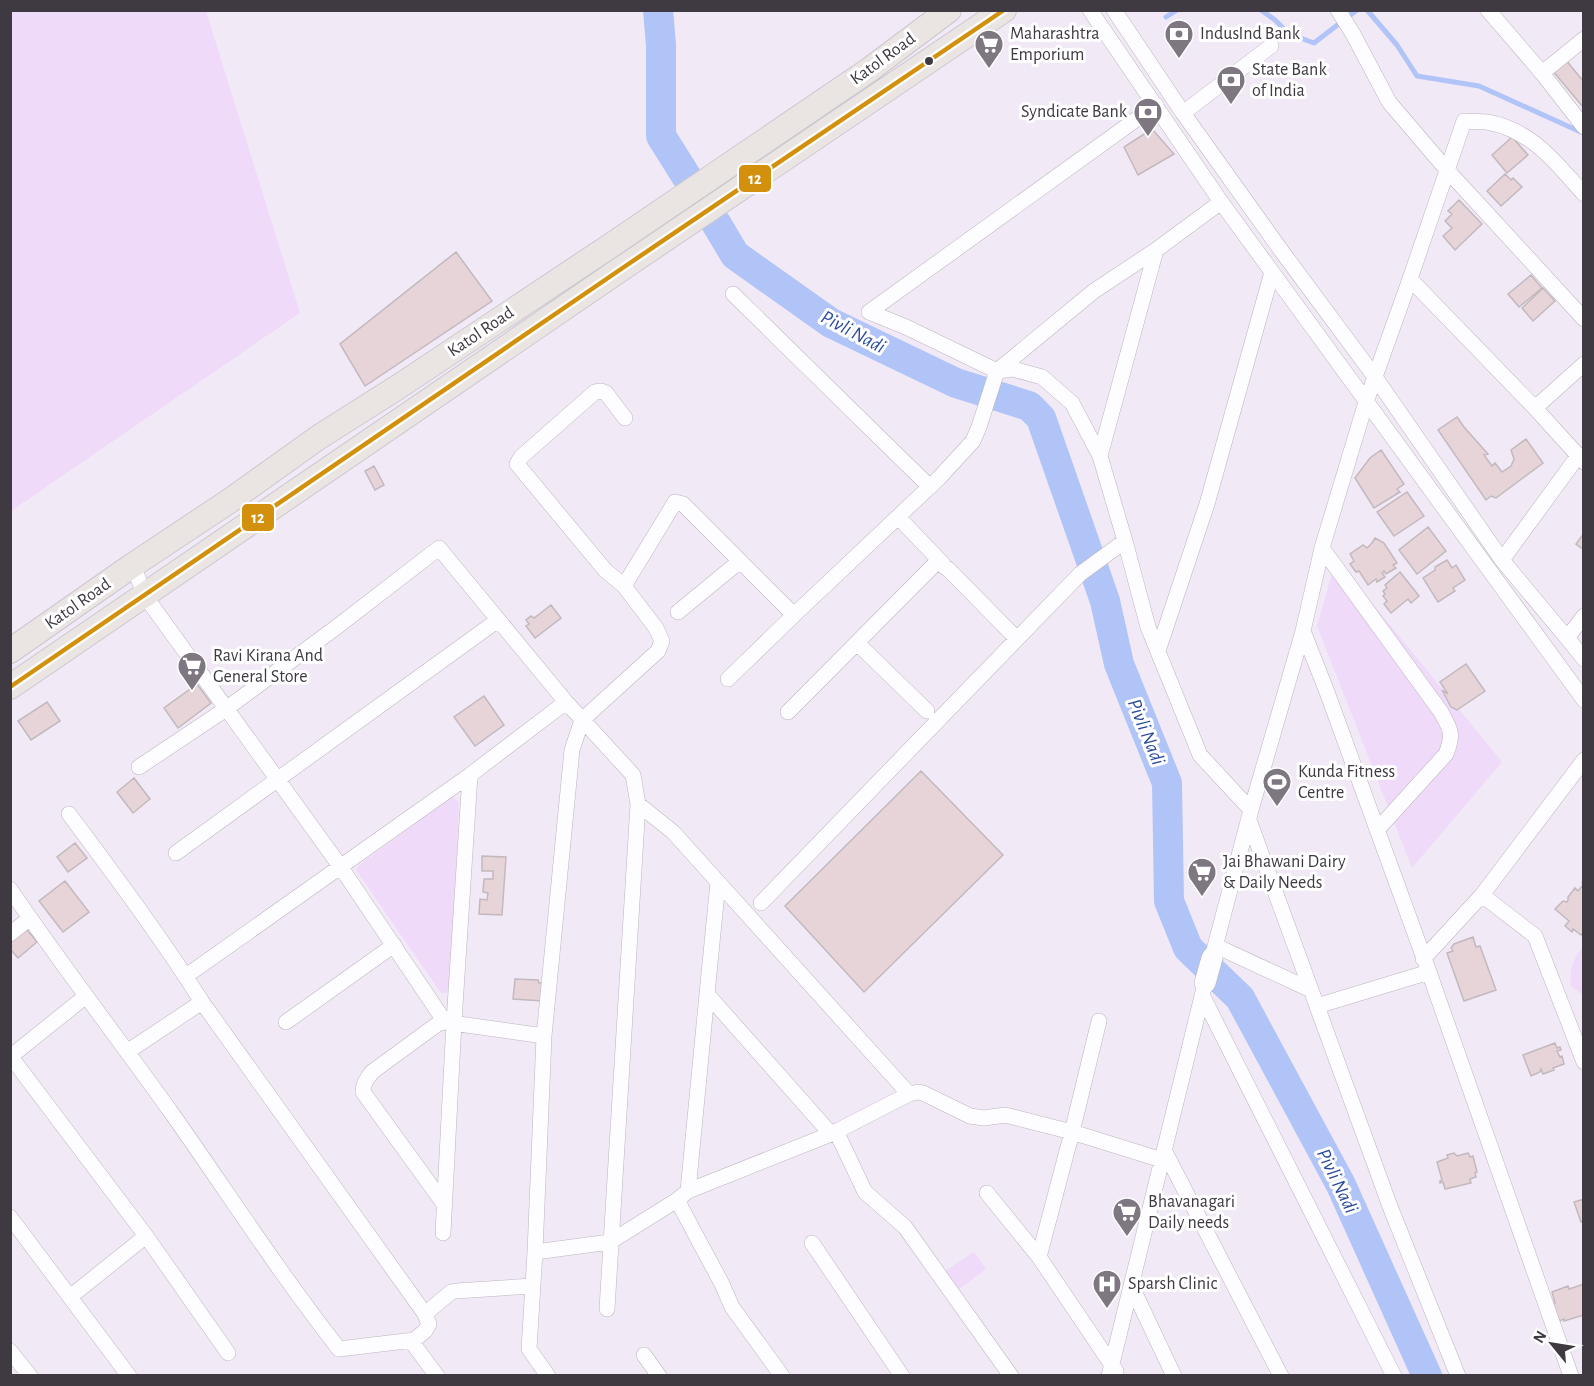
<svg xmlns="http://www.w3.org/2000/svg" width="1594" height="1386" font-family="'Alegreya Sans',sans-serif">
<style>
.green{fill:#efdaf9}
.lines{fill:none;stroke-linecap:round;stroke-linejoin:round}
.stream{stroke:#b0c4f8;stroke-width:5}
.river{stroke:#b0c4f8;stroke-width:30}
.building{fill:#e6d4d9;stroke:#c2b9be;stroke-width:1.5}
.street-casing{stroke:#bcb5bf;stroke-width:16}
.secondary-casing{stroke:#bcb5bf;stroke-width:22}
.primary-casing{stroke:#ccc8cf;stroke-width:26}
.street{stroke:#fdfcfe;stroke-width:15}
.secondary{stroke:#fdfcfe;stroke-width:21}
.primary{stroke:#eae4e3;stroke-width:24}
.bus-1-casing{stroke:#fff;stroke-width:9}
.bus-1{stroke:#d2900d;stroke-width:4.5}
.bus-dot{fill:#3f3942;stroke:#fff;stroke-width:2}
.labels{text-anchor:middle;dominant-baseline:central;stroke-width:6;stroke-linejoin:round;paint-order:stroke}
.poi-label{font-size:18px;fill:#3f3942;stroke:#fff;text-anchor:start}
.street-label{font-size:18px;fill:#3f3942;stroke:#fff}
.water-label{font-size:20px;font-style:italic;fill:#284999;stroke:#fff}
.line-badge{stroke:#fff;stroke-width:2}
.badge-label{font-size:16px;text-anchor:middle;font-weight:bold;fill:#fff}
</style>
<rect width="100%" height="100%" fill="#f2e9f6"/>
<!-- green -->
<path class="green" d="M 11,10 L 206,11 L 300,313 L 11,511 Z
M 1336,559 L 1502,762 L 1412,868 L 1317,626 Z
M 452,797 L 459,802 L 451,983 L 448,992 L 441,993 L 356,870 L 359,865 Z
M 1583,946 L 1583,995 L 1571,986 C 1569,969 1573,960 1583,946 Z
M 974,1252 L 986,1269 L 957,1291 L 943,1272 Z"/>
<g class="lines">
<!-- stream -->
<path class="stream" d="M 1261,10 L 1275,20 L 1289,34 L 1314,43 L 1357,10
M 1367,10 L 1397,45 L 1417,76 L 1479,86 L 1583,133
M 1166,17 L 1177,10"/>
<!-- river -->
<path class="river" d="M 658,10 L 661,45 L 661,136 L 688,179
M 716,223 L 735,255 L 831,323 L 956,383 L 1029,406 L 1041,418 L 1105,601 L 1119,664 L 1167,783 L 1169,901 L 1188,948 L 1240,998 L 1341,1185 L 1427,1376"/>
</g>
<!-- building -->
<path class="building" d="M 1565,59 L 1584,82 L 1583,107 L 1552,70 Z
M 1152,129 L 1174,154 L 1138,175 L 1124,147 Z
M 1512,137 L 1528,155 L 1507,173 L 1492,155 Z
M 1505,174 L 1511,180 L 1513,178 L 1522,187 L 1501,206 L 1487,191 Z
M 1459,200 L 1482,224 L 1455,250 L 1443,236 L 1452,228 L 1445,221 L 1452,214 L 1448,211 Z
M 456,252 L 492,301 L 365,386 L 340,344 Z
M 1531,275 L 1542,288 L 1519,307 L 1508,294 Z
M 1543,288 L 1555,301 L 1533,321 L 1522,308 Z
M 1457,417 L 1464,427 L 1488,454 L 1484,455 L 1492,466 L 1495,463 L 1502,472 L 1511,466 L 1514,459 L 1511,450 L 1526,439 L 1543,463 L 1496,498 L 1491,496 L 1486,500 L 1438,430 Z
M 1381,450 L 1404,484 L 1397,489 L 1400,492 L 1374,508 L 1355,478 L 1370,458 Z
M 374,466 L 384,485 L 375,490 L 365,471 Z
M 1407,492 L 1424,516 L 1394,536 L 1377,512 Z
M 1428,527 L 1446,551 L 1417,574 L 1399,550 Z
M 1584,533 L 1584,550 L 1576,544 Z
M 1375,538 L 1384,543 L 1397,563 L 1393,565 L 1396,568 L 1386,574 L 1384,571 L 1382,573 L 1385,577 L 1377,582 L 1376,579 L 1368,585 L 1359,571 L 1356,572 L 1350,564 L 1354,561 L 1350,554 L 1363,545 L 1367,548 L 1372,543 Z
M 1447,560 L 1452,568 L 1456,565 L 1465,580 L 1453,588 L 1455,591 L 1438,602 L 1423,578 L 1435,570 L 1435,567 Z
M 1400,572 L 1419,596 L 1411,603 L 1408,599 L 1391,613 L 1384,604 L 1387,601 L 1383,596 L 1385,594 L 1383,591 L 1387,588 L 1385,585 Z
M 551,605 L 561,618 L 535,638 L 526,626 L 529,624 L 526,620 L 531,616 L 534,618 Z
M 1466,664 L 1485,691 L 1457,710 L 1451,707 L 1442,690 L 1448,694 L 1440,682 Z
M 197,684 L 211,703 L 178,728 L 164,708 Z
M 484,696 L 504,725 L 475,746 L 454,717 Z
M 47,702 L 60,721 L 31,740 L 18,721 Z
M 921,771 L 1003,855 L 864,992 L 785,906 Z
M 134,778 L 150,799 L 133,813 L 117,792 Z
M 75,843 L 87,858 L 68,872 L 57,857 Z
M 482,856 L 506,857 L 502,915 L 479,914 L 480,899 L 487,900 L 488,893 L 483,892 L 484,879 L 493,879 L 493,871 L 482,871 Z
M 65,881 L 89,912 L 63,932 L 39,901 Z
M 1584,881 L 1584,932 L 1581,935 L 1573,929 L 1572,932 L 1565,926 L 1569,921 L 1555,909 L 1563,901 L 1567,902 L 1568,900 L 1568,897 L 1575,888 L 1578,891 L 1583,885 L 1582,883 Z
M 24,926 L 37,942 L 18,958 L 10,949 L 10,938 Z
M 1473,937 L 1476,947 L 1480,946 L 1496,990 L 1464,1001 L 1447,953 L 1453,951 L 1451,948 L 1454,944 Z
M 515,979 L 538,980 L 539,983 L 545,983 L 543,1001 L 513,999 Z
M 1555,1043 L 1557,1048 L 1560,1047 L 1561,1050 L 1557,1051 L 1560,1057 L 1562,1056 L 1564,1064 L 1553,1068 L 1554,1070 L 1543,1074 L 1541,1069 L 1540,1072 L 1531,1076 L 1523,1055 Z
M 1454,1153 L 1457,1156 L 1468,1153 L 1470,1157 L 1473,1156 L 1477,1172 L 1475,1173 L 1476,1177 L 1470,1179 L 1471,1183 L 1445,1189 L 1443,1182 L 1440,1183 L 1440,1181 L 1442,1180 L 1437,1162 L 1448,1158 L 1447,1155 Z
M 1584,1199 L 1584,1221 L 1581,1222 L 1574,1202 Z
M 1584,1284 L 1584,1315 L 1564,1321 L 1564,1319 L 1559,1321 L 1553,1303 L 1555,1303 L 1552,1292 L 1568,1286 L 1569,1289 Z"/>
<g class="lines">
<!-- street casing -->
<g class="street-casing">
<path id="street" d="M 1090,10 L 1221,202 L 1584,700
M 1114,10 L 1183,113 L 1283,253 L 1375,377 L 1502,560 L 1567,638 L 1584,659
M 1338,10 L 1353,34 L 1389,102 L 1447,170 L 1584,319
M 1488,10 L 1542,73 L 1584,127
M 1542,73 L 1584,39
M 1183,113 L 1271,46
M 1156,250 L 1100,456 L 1125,541 L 1148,627 L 1200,755 L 1251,810
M 1410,279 L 1535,408 L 1584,462
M 733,294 L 930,487
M 1535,408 L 1584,364
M 625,418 L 606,393 L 601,391 L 595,392 L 521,457 L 517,464 L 605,570 L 624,586 L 675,502 L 683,504 L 794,615 L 939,478 L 973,441 L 979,427 L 997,371 L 1094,291 L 1156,250 L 1221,202
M 1100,456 L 1072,403 L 1042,377 L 1013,369 L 997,371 L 906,327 L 869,312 L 1156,105
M 898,517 L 943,564
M 1322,548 L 1441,712 C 1451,730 1454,734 1446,754 L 1377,830
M 1502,560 L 1578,456
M 133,565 L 145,596 L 340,866 L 445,1022
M 678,612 L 740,561
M 1567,638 L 1584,616
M 857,643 L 927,711
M 1158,651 L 1207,504 L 1272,272
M 728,679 L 794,615
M 788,712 L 935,564 L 939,563 L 948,569 L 1017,639
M 139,767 L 226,709 L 338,626 L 439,548 L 566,702 L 633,775 L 638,804 L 607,1309
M 69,814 C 115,876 161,937 202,1002 L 425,1314 L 429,1324 L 425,1331 L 414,1340 L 414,1345 L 437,1376
M 1249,820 L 1391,1209 L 1458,1376
M 176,853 L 498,620
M 718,882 L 909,1094
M 10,889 C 62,966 119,1039 173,1115 C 228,1193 280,1274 339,1349 L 414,1340
M 1482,895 L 1535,936 L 1584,1062
M 761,903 L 1080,574 L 1125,541
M 10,934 L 30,918
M 1216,946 L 1311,990
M 1212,958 L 1251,810 L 1303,631
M 1423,959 L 1482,895 L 1584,760
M 186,976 L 470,775 L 566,702
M 1202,995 L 1394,1376
M 1317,1006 L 1429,972
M 1099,1021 L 1072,1132 L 1039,1257 L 1116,1371
M 286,1022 L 394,945
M 544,1036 L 572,750 L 582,720 L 658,651 L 662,641 L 656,628 L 624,586
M 127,1052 L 202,1002
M 10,1057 L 86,996
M 11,1057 L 146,1236 L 228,1353
M 836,1131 L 865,1192 L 905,1227 L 1011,1376
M 831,1134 L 909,1094 L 918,1092 L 923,1093 L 970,1116 L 984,1118 L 1005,1115 L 1072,1132 L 1162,1160
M 1164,1150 L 1281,1376
M 688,1191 L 707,994
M 987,1193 L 1039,1257
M 677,1200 L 722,1284 L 732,1307 L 782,1376
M 444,1204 L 363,1092 C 363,1083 367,1079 372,1072 L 439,1023 L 445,1022 L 544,1036 L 535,1252
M 10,1217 L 129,1376
M 443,1233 L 454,1022 L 470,775
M 812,1243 L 902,1376
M 1131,1285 L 1174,1376
M 70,1297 L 146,1236
M 425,1314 L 451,1292 L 456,1291 L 532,1286
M 10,1351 L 30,1376
M 644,1355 L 659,1376
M 548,1376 L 529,1349 L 535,1252 L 610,1242 L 677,1200 L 688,1191 L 831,1134 L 707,994 L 718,882 L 673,832 L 638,804
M 1109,1376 L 1203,992
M 1571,1376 L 1429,972 L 1327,692 L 1303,631 L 1322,548 L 1366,402 L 1410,279 L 1464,121 C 1471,122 1480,121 1487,122 C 1532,130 1555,162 1584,194"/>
</g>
<!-- secondary casing -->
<g class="secondary-casing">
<path id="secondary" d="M 1205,983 L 1212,958"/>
</g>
<!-- primary casing -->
<g class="primary-casing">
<path id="primary" d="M 10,651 L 133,565 L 228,502 L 319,437 L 398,387 L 610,246 L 869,70 L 949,10
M 10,687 L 624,267 L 1004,10"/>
</g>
<!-- street -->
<use href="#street" class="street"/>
<!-- secondary -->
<use href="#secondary" class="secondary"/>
<!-- primary -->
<use href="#primary" class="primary"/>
<!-- bus-1 casing -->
<g class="bus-1-casing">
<path id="bus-1" d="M 10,687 L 624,267 L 1004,10"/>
</g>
<!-- bus-1 -->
<use href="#bus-1" class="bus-1"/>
</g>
<!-- icons -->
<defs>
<g id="bank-pin" transform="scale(1.5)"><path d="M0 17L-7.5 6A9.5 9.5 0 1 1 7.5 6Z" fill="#7e7781" stroke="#fff"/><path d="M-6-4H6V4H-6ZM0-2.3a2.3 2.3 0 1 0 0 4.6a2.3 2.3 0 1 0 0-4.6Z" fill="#fff"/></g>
<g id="supermarket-pin" transform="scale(1.5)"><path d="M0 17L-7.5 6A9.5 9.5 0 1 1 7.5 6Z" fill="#7e7781" stroke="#fff"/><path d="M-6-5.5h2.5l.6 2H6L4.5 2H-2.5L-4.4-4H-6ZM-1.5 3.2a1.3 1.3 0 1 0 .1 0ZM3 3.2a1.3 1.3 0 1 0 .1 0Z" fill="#fff"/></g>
<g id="stadium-pin" transform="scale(1.5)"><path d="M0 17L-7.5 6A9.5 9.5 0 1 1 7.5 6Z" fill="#7e7781" stroke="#fff"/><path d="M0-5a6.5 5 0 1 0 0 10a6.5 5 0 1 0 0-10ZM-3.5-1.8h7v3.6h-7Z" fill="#fff"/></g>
<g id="hospital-pin" transform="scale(1.5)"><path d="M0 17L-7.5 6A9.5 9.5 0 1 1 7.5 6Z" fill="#7e7781" stroke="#fff"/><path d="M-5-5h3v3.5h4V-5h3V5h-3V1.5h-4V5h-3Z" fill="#fff"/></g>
</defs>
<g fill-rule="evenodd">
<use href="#bank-pin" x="1179" y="34"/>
<use href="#supermarket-pin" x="989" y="44"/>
<use href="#bank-pin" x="1231" y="80"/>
<use href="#bank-pin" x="1148" y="112"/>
<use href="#supermarket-pin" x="192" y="666"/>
<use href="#stadium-pin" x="1277" y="782"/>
<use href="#supermarket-pin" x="1202" y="872"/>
<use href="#supermarket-pin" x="1127" y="1212"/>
<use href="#hospital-pin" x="1107" y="1284"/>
</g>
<!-- markers -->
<circle class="bus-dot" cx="929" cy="61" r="5"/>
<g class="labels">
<!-- poi labels -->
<g class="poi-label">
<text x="1010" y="34">Maharashtra<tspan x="1010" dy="21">Emporium</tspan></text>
<text x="1200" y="34">IndusInd Bank</text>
<text x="1252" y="70">State Bank<tspan x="1252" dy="21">of India</tspan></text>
<text x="1127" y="112" text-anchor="end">Syndicate Bank</text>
<text x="213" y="656">Ravi Kirana And<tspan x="213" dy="21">General Store</tspan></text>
<text x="1298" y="772">Kunda Fitness<tspan x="1298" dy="21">Centre</tspan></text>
<text x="1223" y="862">Jai Bhawani Dairy<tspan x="1223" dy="21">&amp; Daily Needs</tspan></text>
<text x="1148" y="1202">Bhavanagari<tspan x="1148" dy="21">Daily needs</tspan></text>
<text x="1128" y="1284">Sparsh Clinic</text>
</g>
<!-- street labels -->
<g class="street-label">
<text transform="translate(883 59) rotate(-36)">Katol Road</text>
<text transform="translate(481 332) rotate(-34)">Katol Road</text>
<text transform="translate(78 604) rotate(-35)">Katol Road</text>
</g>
<!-- water labels -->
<g class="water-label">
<text transform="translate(853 332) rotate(28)">Pivli Nadi</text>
<text transform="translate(1146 732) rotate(68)">Pivli Nadi</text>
<text transform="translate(1337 1181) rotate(64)">Pivli Nadi</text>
</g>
</g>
<g class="line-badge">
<rect x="738" y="164" width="34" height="29" rx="6" fill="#d2900d"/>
<rect x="241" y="503" width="34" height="29" rx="6" fill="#d2900d"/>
</g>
<g class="badge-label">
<text x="755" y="184">12</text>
<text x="258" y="523">12</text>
</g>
<!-- border -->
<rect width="1594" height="1386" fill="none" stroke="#3f3942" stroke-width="24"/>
<!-- north arrow -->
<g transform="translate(1552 1344) rotate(300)" stroke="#ffffff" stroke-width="4.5" paint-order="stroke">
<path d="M0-4.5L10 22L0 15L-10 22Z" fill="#3f3942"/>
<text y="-9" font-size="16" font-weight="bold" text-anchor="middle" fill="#3f3942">N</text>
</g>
</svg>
